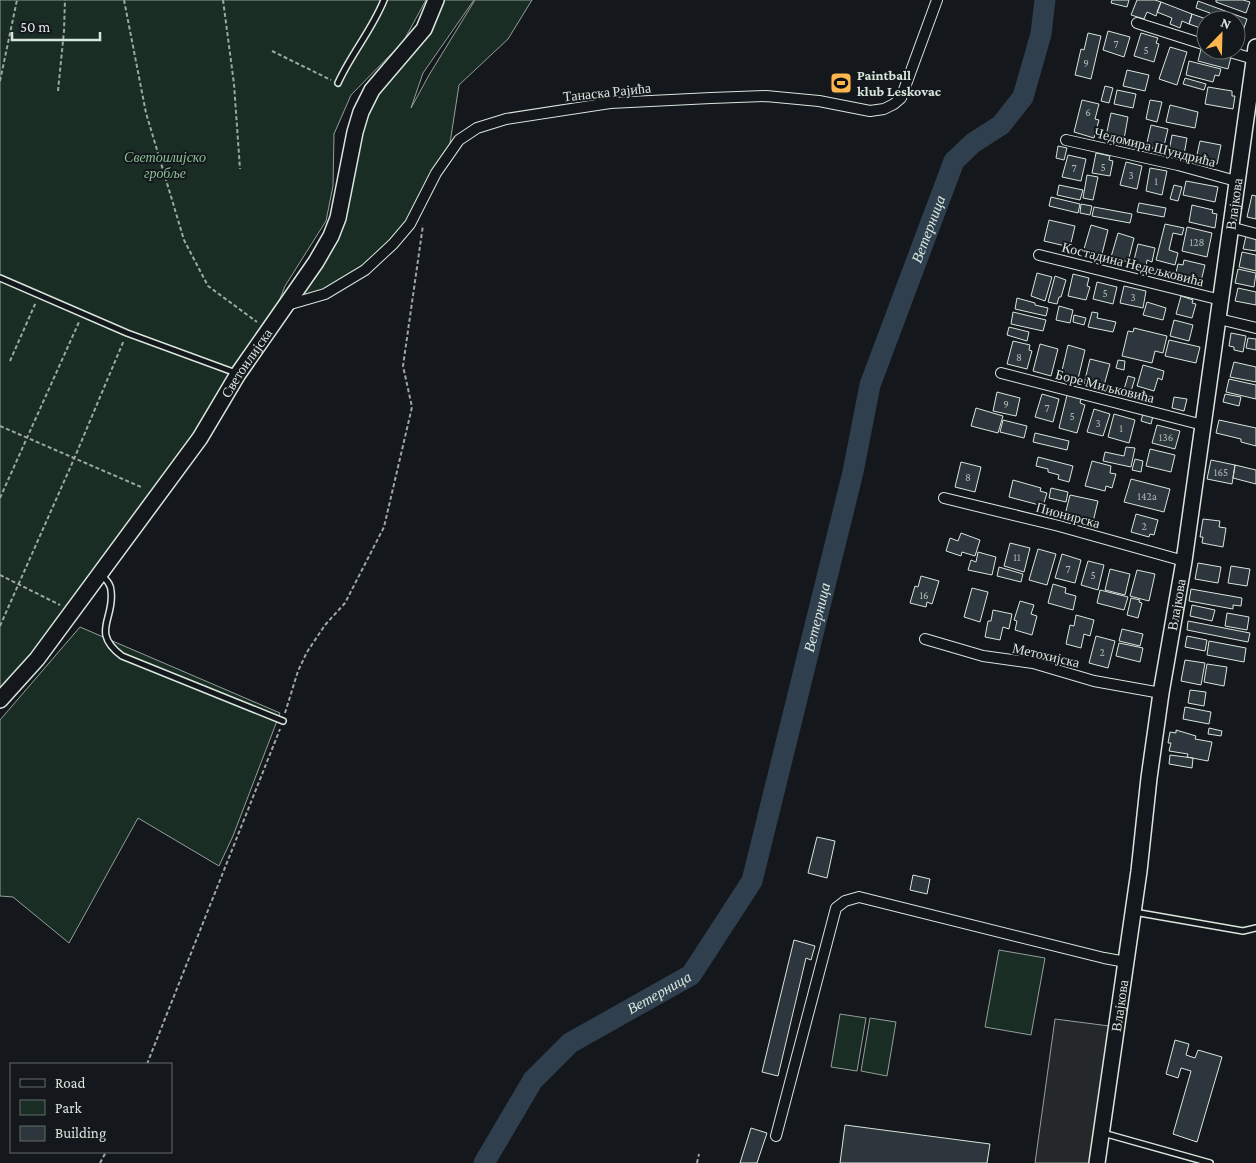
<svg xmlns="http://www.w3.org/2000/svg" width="1256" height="1163" font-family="'Crimson Pro',serif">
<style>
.green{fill:#1a2d24;stroke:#939e99}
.parking{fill:#24282b;stroke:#939e99}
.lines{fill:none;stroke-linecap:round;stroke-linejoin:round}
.river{stroke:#2f3f4d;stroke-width:21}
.building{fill:#2c363c;stroke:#d8e6dc}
.lane-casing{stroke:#d8e6dc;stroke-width:8}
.street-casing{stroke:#d8e6dc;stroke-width:12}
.secondary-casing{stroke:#d8e6dc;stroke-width:18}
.path{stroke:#9da8a2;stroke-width:2;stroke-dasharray:4 2.5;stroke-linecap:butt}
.lane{stroke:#14181c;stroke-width:5}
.street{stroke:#14181c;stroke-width:10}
.secondary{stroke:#14181c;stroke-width:15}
.labels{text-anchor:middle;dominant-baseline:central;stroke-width:4;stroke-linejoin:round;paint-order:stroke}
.number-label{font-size:11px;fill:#adbab4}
.poi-label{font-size:14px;font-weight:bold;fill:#d8e6dc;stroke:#14181c;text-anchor:start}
.street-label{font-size:14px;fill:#d8e6dc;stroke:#14181c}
.park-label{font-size:14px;font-style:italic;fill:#8ac095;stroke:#14181c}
.water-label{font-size:15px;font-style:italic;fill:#d8e6dc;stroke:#14181c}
</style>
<rect width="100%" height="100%" fill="#14181c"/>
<!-- green -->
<path class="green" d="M 0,0 L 426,0 L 403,42 L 351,95 L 334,134 L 333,186 L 326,221 L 285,286 L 268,330 L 0,700 Z
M 436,0 L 474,0 L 423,73 L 411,108 L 429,75 L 475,0 L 532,0 L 508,39 L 459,85 L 448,156 L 393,244 L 325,294 L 287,305 L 331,236 L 355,132 Z
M 80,627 L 280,713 L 233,836 L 219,866 L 138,818 L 69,943 L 13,897 L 0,896 L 0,720 Z
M 999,950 L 1045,958 L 1031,1035 L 985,1027 Z
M 840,1014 L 866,1018 L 857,1071 L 831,1067 Z
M 870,1018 L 896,1022 L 887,1076 L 861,1071 Z"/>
<!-- parking -->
<path class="parking" d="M 1055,1019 L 1117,1027 L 1097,1163 L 1035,1163 Z"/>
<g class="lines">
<!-- river -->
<path class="river" id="s1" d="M 484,1163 L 533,1080 L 570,1043 L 691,975 L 752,881 L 853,472 L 870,385 L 954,161 L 973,143 L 1001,125 L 1023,97 L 1041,34 L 1045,0"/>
</g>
<!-- building -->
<path class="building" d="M 1112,0 L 1129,0 L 1127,7 L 1111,3 Z
M 1137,0 L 1155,0 L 1161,2 L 1156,16 L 1147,12 L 1144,19 L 1131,15 Z
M 1216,0 L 1243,0 L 1250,2 L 1246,13 L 1216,2 Z
M 1198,1 L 1247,19 L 1243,31 L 1236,28 L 1236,20 L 1218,20 L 1209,17 L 1210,13 L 1196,8 Z
M 1161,2 L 1192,14 L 1189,24 L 1182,21 L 1180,28 L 1170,24 L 1172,18 L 1157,12 Z
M 1192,14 L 1209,20 L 1206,20 L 1206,30 L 1189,24 Z
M 1108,31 L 1130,37 L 1124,57 L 1103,50 Z
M 1088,33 L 1101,36 L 1091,79 L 1075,75 L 1081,49 L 1084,50 Z
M 1141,33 L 1158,38 L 1156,43 L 1159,44 L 1154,62 L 1134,56 Z
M 1170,47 L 1187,52 L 1177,85 L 1159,79 Z
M 1201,49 L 1231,57 L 1228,69 L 1198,61 Z
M 1189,61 L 1221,69 L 1219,76 L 1215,75 L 1213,82 L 1186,75 Z
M 1127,70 L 1149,75 L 1145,91 L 1123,86 Z
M 1185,78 L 1206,84 L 1204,90 L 1183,84 Z
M 1105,86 L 1113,88 L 1109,103 L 1101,101 Z
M 1208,87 L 1232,91 L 1232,96 L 1235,96 L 1233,109 L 1205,104 Z
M 1117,90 L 1136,94 L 1133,108 L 1114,104 Z
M 1082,100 L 1099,104 L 1095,119 L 1099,120 L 1094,138 L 1074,132 Z
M 1150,100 L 1162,102 L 1157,122 L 1146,119 Z
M 1170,105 L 1198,112 L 1195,128 L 1166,122 Z
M 1111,113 L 1128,117 L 1124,139 L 1106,136 Z
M 1151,125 L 1168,129 L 1163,150 L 1146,147 Z
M 1172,135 L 1187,138 L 1183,160 L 1168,157 Z
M 1200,141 L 1221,145 L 1217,164 L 1196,159 Z
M 1058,146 L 1067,148 L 1064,160 L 1056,158 Z
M 1096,153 L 1110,156 L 1109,160 L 1113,161 L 1110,176 L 1092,173 Z
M 1068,155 L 1086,159 L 1081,181 L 1062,177 Z
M 1126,162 L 1142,166 L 1137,189 L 1120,185 Z
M 1150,168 L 1167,171 L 1162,195 L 1146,191 Z
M 1087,175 L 1098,177 L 1093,200 L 1083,198 Z
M 1186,181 L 1218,187 L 1215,202 L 1183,195 Z
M 1059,185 L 1083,190 L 1080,200 L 1057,195 Z
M 1174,185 L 1182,187 L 1178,201 L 1170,199 Z
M 1252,195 L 1256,196 L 1256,219 L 1247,217 Z
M 1051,197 L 1080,204 L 1078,213 L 1049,206 Z
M 1139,203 L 1166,208 L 1164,217 L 1137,212 Z
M 1081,204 L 1092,206 L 1090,215 L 1080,213 Z
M 1192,205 L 1213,210 L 1212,213 L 1217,214 L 1215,228 L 1189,222 Z
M 1094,207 L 1132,214 L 1130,223 L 1092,216 Z
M 1049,220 L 1075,226 L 1070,247 L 1044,241 Z
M 1165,224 L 1184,228 L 1182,235 L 1173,233 L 1169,250 L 1178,253 L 1175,265 L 1156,260 Z
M 1091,225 L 1108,230 L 1102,254 L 1084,249 Z
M 1187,227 L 1212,233 L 1207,257 L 1182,251 Z
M 1118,233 L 1134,238 L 1128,262 L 1111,257 Z
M 1246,236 L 1256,238 L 1256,251 L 1243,249 Z
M 1138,244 L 1155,248 L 1152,262 L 1147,260 L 1146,267 L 1133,264 Z
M 1242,252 L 1256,255 L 1256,271 L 1239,267 Z
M 1184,260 L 1205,265 L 1201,281 L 1197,279 L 1196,282 L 1175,277 L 1178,264 L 1183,265 Z
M 1238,269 L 1256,273 L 1254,287 L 1235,283 Z
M 1037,273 L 1052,277 L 1045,301 L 1031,296 Z
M 1073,274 L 1089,278 L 1087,286 L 1090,287 L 1086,300 L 1068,296 Z
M 1055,276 L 1066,280 L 1061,297 L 1059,297 L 1057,304 L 1048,302 Z
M 1097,282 L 1117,287 L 1113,304 L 1093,299 Z
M 1124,286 L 1146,291 L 1143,308 L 1120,303 Z
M 1238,288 L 1256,292 L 1256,305 L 1235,301 Z
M 1181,296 L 1193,300 L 1192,303 L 1196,304 L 1192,318 L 1176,314 Z
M 1017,298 L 1035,303 L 1035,305 L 1048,308 L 1046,316 L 1015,309 Z
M 1147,302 L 1166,308 L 1163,320 L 1143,315 Z
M 1059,306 L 1073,310 L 1070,323 L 1056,320 Z
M 1013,312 L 1046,320 L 1043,331 L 1011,324 Z
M 1092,312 L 1098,313 L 1097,318 L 1116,322 L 1113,332 L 1088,327 Z
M 1074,315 L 1086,318 L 1084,325 L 1073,322 Z
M 1174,320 L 1193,325 L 1189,341 L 1170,336 Z
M 1009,327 L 1029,332 L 1027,341 L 1007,335 Z
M 1134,328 L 1167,336 L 1163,353 L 1155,351 L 1152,363 L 1122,356 L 1128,331 L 1133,332 Z
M 1231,333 L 1246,336 L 1243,352 L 1234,350 L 1234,347 L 1229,346 Z
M 1248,338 L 1256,339 L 1256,350 L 1246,348 Z
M 1169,340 L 1200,347 L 1196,363 L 1165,356 Z
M 1013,341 L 1030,345 L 1029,350 L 1032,351 L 1027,369 L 1007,364 Z
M 1040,344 L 1058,349 L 1051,376 L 1033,371 Z
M 1068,345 L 1085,350 L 1078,379 L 1072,378 L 1072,381 L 1060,379 Z
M 1090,359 L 1110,364 L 1103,389 L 1084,384 Z
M 1118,360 L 1125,361 L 1124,370 L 1116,368 Z
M 1234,362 L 1256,367 L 1256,382 L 1230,377 Z
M 1143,365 L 1164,371 L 1162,380 L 1158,378 L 1154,391 L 1137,386 Z
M 1128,376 L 1135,378 L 1129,398 L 1122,396 Z
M 1229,379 L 1256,385 L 1256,399 L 1226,392 Z
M 997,392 L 1020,398 L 1016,416 L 993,411 Z
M 1042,394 L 1059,399 L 1053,422 L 1035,417 Z
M 1225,394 L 1241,397 L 1239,406 L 1223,402 Z
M 1067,395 L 1081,399 L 1080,403 L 1085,405 L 1077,433 L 1059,428 Z
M 1174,397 L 1187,399 L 1184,411 L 1172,408 Z
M 976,408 L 1003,416 L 998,433 L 971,426 Z
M 1094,409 L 1110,414 L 1103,436 L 1087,432 Z
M 1114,414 L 1135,420 L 1129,443 L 1108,437 Z
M 1143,414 L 1153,416 L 1151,424 L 1141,421 Z
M 1003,420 L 1027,426 L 1024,438 L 1000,432 Z
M 1219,420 L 1256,428 L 1256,446 L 1241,442 L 1241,439 L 1216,433 Z
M 1157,425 L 1180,431 L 1175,449 L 1152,443 Z
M 1035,433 L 1069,441 L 1067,450 L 1033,442 Z
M 1126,447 L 1135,448 L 1131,467 L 1103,461 L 1105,452 L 1124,456 Z
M 1150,449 L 1175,455 L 1171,472 L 1146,466 Z
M 1038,457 L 1073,466 L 1069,482 L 1058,479 L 1059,475 L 1048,472 L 1048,469 L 1036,466 Z
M 1135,459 L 1143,461 L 1141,472 L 1132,470 Z
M 1211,460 L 1235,465 L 1232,484 L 1207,479 Z
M 1092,461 L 1111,466 L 1110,473 L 1116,474 L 1112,488 L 1106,486 L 1105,491 L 1085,486 Z
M 961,462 L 981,467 L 975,492 L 955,487 Z
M 1235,465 L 1256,470 L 1256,484 L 1233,478 Z
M 1131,479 L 1170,489 L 1164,512 L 1124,502 Z
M 1013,480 L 1041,488 L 1040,491 L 1047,493 L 1043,506 L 1009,497 Z
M 1051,488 L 1068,492 L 1066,502 L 1049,498 Z
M 1070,495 L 1098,501 L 1093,522 L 1083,520 L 1082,523 L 1069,520 L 1070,516 L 1065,515 Z
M 1136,514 L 1158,520 L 1154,535 L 1150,534 L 1149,537 L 1131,532 Z
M 1203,519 L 1220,521 L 1219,527 L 1226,528 L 1223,547 L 1202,543 L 1203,537 L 1200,537 Z
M 961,533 L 980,540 L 975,556 L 962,552 L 961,556 L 946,551 L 950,538 L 958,541 Z
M 1010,543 L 1030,548 L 1024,572 L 1004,566 Z
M 1038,549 L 1056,554 L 1047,585 L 1029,580 Z
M 978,552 L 996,557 L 992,575 L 968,570 L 971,560 L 976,562 Z
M 1062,554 L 1081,560 L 1075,583 L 1055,578 Z
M 1088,561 L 1104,565 L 1098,590 L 1081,585 Z
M 1198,563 L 1221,567 L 1218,583 L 1195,579 Z
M 1231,566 L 1250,569 L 1247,586 L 1228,583 Z
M 999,567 L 1023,574 L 1021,582 L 997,576 Z
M 1110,569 L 1130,574 L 1125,595 L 1105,590 Z
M 1137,570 L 1155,574 L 1149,601 L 1130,596 Z
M 921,576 L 939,581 L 932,604 L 927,602 L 926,607 L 910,603 L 915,586 L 918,587 Z
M 1053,584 L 1066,588 L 1065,593 L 1076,596 L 1073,610 L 1048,603 Z
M 972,588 L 988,592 L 980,622 L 964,617 Z
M 1191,589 L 1242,598 L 1241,606 L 1233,605 L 1233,609 L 1189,601 Z
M 1100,590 L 1128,597 L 1124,610 L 1097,603 Z
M 1131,598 L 1140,600 L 1139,602 L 1142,603 L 1138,618 L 1127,615 Z
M 1020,601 L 1034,605 L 1031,614 L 1037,616 L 1032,635 L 1015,630 L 1017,621 L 1014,620 Z
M 1192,605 L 1215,610 L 1212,621 L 1190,616 Z
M 993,610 L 1012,614 L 1009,629 L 1003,627 L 1000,640 L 985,637 L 988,621 L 991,621 Z
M 1227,613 L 1249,617 L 1247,630 L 1225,626 Z
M 1076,615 L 1094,620 L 1090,636 L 1084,634 L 1081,648 L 1066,644 L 1070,625 L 1074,626 Z
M 1188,621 L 1250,633 L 1248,642 L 1187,630 Z
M 1122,629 L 1143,634 L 1140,646 L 1119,641 Z
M 1096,636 L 1115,641 L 1108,668 L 1089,663 Z
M 1187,636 L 1207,640 L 1205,651 L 1185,647 Z
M 1209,641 L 1246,648 L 1244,662 L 1207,655 Z
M 1119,643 L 1143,648 L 1140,662 L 1116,656 Z
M 1185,660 L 1205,663 L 1201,685 L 1181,681 Z
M 1207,664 L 1227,667 L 1224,686 L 1204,682 Z
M 1190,690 L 1206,692 L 1204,706 L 1188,703 Z
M 1185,707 L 1211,712 L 1209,724 L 1183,719 Z
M 1209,728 L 1222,731 L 1221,736 L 1208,734 Z
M 1176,730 L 1196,736 L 1195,739 L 1212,742 L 1208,761 L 1187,757 L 1188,754 L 1169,751 L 1171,743 L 1168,743 L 1170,732 L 1176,733 Z
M 1170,755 L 1193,758 L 1192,768 L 1169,764 Z
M 817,837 L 835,841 L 827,878 L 808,873 Z
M 913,875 L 930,879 L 927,894 L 910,890 Z
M 794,940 L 815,946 L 811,960 L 806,958 L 778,1076 L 762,1072 Z
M 1175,1040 L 1189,1044 L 1186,1055 L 1195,1058 L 1198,1050 L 1222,1057 L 1197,1142 L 1173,1134 L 1191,1071 L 1181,1068 L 1178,1078 L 1166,1074 Z
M 845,1125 L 990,1144 L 987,1163 L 840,1163 Z
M 751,1128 L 767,1133 L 757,1163 L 740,1163 Z"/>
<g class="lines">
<!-- lane casing -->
<g class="lane-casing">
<path id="lane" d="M 338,83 C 351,54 372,30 384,0
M 0,278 L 127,333 L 236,373
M 102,575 C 106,580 111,584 111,591 C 115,619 90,632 122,656 L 283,721
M 1134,912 L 1243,931 L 1256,928
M 1103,1133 L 1210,1163"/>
</g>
<!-- street casing -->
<g class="street-casing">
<path id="street" d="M 1137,23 L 1206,45
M 1223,50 L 1254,59
M 1066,140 L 1178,165 L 1236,181
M 1230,227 L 1256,234
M 1039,255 L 1221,300
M 287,305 L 325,294 L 365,270 L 393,244 L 410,224 L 436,173 L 459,140 L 477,128 L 506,119 L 610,103 L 711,98 L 766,96 L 819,101 L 870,111 L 884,109 L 894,104 L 901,98 L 937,0
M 1219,319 L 1256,328
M 1001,373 L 1203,425
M 944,498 L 1059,526 L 1184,561
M 925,639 L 983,656 L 1033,663 L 1094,681 L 1161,693
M 776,1136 L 836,908 L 845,901 L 859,897 L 1104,958 L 1126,962"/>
</g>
<!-- secondary casing -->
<g class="secondary-casing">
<g id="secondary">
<path id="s2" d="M 0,700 L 37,659 L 200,438 L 238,374 L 316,262 L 331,236 L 338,218 L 355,132 L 361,112 L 372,90 L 424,29 L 436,0"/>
<path id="s3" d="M 1097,1163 L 1139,871 L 1149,778 L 1161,693 L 1184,561 L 1256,47"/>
</g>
</g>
<!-- path -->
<path class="path" d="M 124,0 L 146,113 L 184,240 L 208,286 L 257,322
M 223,0 L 234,84 L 240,169
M 272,51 L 331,80
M 0,81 L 17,0
M 58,91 L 64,31 L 65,0
M 10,361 L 36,302
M 0,426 L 141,487
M 0,498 L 79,322
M 0,575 L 60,605
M 0,626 L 74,459 L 124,340
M 285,713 L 298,671 L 307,652 L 325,625 L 345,603 L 384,527 L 412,407 L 403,366 L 423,225
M 147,1064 L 280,729
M 100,1163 L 106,1152
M 697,1163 L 699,1154"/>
<!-- lane -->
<use href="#lane" class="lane"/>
<!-- street -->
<use href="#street" class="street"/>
<!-- secondary -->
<use href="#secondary" class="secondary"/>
</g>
<!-- icons -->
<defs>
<g id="stadium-square" transform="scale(1.125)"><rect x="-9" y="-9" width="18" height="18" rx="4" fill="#ffb74d" stroke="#14181c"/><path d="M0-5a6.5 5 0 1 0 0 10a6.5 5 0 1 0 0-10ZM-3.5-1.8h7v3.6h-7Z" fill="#111"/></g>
</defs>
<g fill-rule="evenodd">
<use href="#stadium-square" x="841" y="83"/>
</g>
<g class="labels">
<!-- number labels -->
<g class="number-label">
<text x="1116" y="44">7</text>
<text x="1146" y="50">5</text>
<text x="1086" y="63">9</text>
<text x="1088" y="112">6</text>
<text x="1103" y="167">5</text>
<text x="1074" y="168">7</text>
<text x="1131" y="175">3</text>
<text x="1156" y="181">1</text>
<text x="1197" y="242">128</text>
<text x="1105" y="293">5</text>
<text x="1133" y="297">3</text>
<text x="1019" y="357">8</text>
<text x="1006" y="404">9</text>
<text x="1047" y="408">7</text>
<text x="1072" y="416">5</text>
<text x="1098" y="423">3</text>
<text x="1121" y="428">1</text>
<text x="1166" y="437">136</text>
<text x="1221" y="472">165</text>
<text x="968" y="477">8</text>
<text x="1147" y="496">142a</text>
<text x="1144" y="526">2</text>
<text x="1017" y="557">11</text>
<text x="1068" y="569">7</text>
<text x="1093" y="575">5</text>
<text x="924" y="595">16</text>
<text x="1102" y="652">2</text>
</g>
<!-- poi labels -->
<g class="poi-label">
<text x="857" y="75">Paintball<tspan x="857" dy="16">klub Leskovac</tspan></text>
</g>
<!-- street labels -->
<g class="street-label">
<text transform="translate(607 92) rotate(-6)">Танаска Рајића</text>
<text transform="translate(1155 147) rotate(14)">Чедомира Шундрића</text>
<text stroke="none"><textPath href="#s3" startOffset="969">Влајкова</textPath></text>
<text transform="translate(1133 264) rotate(14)">Костадина Недељковића</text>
<text stroke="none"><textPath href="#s2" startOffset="418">Светоилијска</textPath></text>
<text transform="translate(1105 386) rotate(14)">Боре Миљковића</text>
<text transform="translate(1068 515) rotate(15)">Пионирска</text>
<text stroke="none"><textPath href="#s3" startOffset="564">Влајкова</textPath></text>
<text transform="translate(1046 655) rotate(13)">Метохијска</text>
<text stroke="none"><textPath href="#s3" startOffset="159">Влајкова</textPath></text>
</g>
<!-- park labels -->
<g class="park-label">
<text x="165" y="157">Светоилијско<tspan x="165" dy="16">гробље</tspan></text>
</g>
<!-- water labels -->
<g class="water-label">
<text stroke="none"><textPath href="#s1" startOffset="1076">Ветерница</textPath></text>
<text stroke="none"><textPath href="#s1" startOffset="671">Ветерница</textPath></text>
<text stroke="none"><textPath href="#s1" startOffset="251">Ветерница</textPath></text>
</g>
</g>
<!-- legend -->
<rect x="10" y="1063" width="162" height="90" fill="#14181c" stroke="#626a69"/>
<rect x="20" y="1079" width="25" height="8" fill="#14181c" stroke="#626a69"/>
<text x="55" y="1088" font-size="15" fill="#d8e6dc">Road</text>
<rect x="20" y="1100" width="25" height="15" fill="#1a2d24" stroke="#626a69"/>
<text x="55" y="1113" font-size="15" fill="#d8e6dc">Park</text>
<rect x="20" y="1126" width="25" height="15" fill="#2c363c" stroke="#626a69"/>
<text x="55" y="1138" font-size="15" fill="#d8e6dc">Building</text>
<!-- north arrow -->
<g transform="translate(1221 35) rotate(23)"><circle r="24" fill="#14181c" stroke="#626a69"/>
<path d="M0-4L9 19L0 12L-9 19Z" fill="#ffb74d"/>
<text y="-8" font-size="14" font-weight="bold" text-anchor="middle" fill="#d8e6dc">N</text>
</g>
<!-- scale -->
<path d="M12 32v8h88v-8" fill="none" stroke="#d8e6dc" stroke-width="2.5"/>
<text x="20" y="32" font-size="15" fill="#d8e6dc" stroke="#14181c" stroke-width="4" paint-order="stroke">50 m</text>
</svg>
